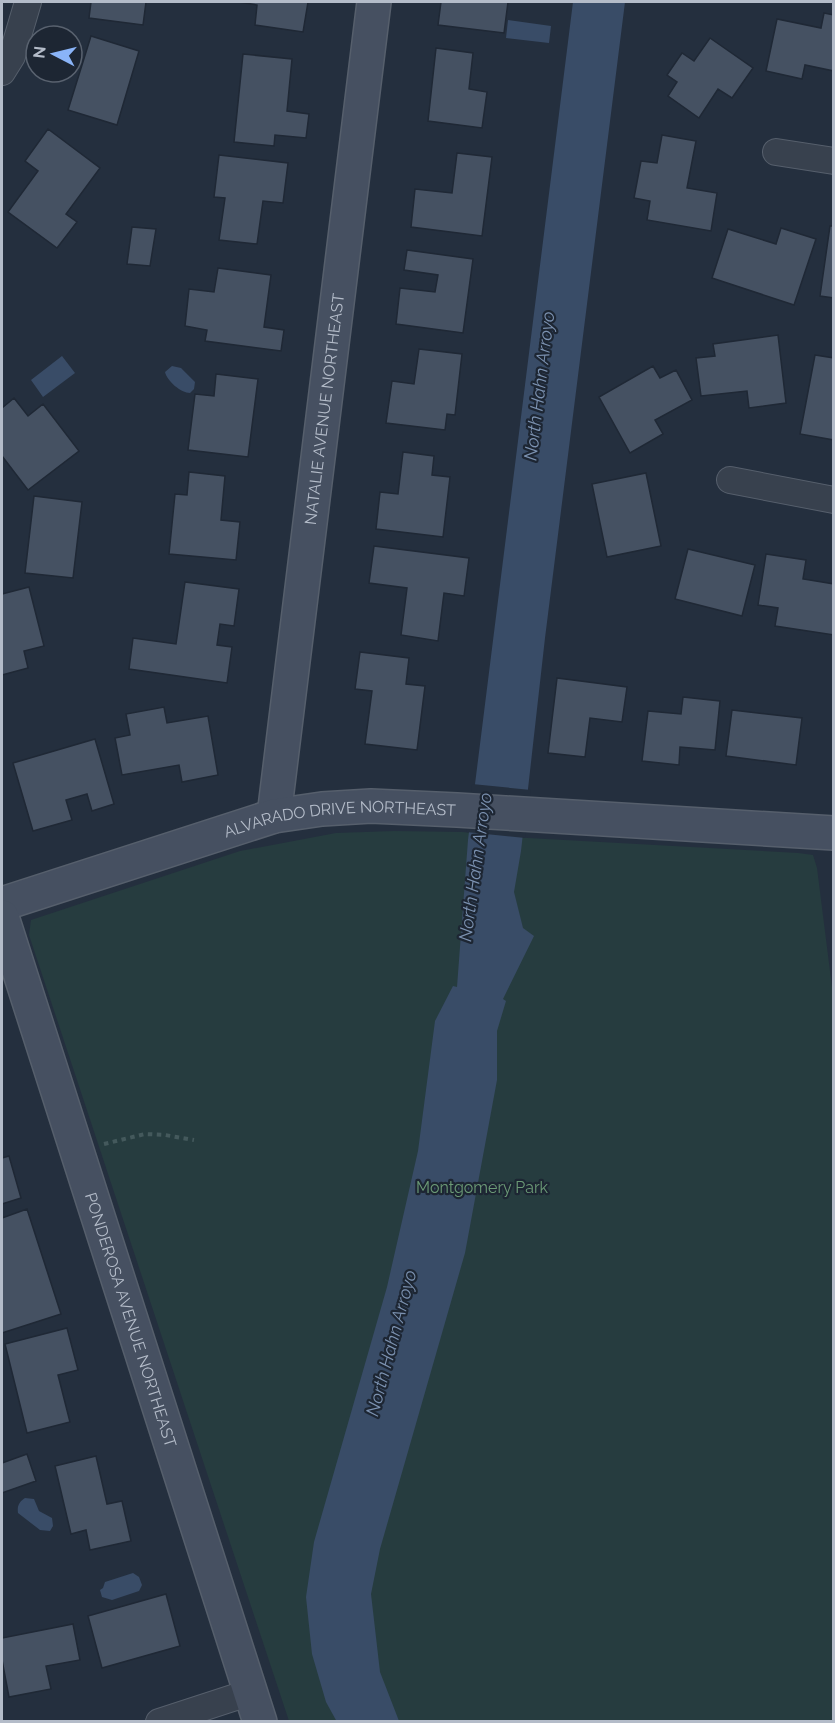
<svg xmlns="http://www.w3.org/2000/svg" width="835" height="1723" font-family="Raleway,sans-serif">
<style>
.green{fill:#263c3f}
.water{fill:#394c67}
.pier{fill:#242f3e}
.building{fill:#455162;stroke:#1f2835;stroke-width:1.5}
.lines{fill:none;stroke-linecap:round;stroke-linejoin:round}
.street-casing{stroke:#565f6c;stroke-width:28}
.secondary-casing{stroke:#565f6c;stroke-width:36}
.path{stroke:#44595c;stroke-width:4;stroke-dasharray:4.5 4.5;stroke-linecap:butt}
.street{stroke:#38414e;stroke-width:26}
.secondary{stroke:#465061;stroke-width:33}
.labels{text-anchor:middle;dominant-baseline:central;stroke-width:4.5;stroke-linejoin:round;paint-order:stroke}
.street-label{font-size:16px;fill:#b4bcc9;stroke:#1d2633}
.park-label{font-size:16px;fill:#6b9a76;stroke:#1d2633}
.water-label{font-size:18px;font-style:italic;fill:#7c92b1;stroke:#1d2633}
</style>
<rect width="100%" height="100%" fill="#242f3e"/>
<!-- green -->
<path class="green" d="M 394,831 L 462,832 L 528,838 L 798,853 L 813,855 L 817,868 L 834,1003 L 833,1721 L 289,1721 L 29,935 L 31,920 L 240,851 L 336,833 Z"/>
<!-- water -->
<path class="water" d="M 573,2 L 625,2 L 545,638 L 521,851 L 514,892 L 523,928 L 534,936 L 503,999 L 506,1001 L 497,1031 L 497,1080 L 465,1253 L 380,1549 L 371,1594 L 380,1672 L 399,1721 L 337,1722 L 326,1702 L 312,1654 L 306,1597 L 314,1542 L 387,1287 L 418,1151 L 435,1021 L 453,986 L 457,987 L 468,840 Z
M 508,20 L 551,26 L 549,43 L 506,38 Z
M 62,356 L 75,373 L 43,397 L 31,380 Z
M 172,366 L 181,368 L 195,382 L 194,389 L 190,393 C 181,393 167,381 165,372 Z
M 25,1498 L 34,1499 L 39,1511 L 52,1518 L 53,1526 L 50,1531 L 40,1530 L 18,1513 C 17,1506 19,1502 25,1498 Z
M 133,1573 L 139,1577 L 142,1585 L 139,1591 L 112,1600 L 102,1597 L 100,1590 L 103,1588 L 105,1582 Z"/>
<!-- pier -->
<path class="pier" d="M 472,784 L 531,790 L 525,838 L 466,832 Z"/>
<!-- building -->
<path class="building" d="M 91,2 L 146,2 L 143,25 L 89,18 Z
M 239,2 L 308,2 L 303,32 L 255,25 L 257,5 Z
M 441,2 L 508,2 L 504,33 L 438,25 Z
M 824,13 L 834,15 L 834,71 L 805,65 L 802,79 L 766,71 L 777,19 L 821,28 Z
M 91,36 L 139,51 L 117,125 L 68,110 Z
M 710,38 L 753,68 L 732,98 L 718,89 L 699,118 L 668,96 L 677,82 L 667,75 L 682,53 L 694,61 Z
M 436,48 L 473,53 L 469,89 L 487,92 L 482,128 L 428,121 Z
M 243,54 L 292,59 L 287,111 L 309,114 L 306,138 L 275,135 L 274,146 L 234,142 Z
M 48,129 L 100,168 L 66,214 L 77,222 L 57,248 L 8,212 L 38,171 L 25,161 Z
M 662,135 L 696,141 L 687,188 L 717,193 L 711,231 L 647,220 L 650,201 L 634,198 L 641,161 L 657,163 Z
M 457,153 L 492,157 L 482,236 L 411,227 L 415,189 L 452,193 Z
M 219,155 L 288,163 L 283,203 L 263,201 L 257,244 L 219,240 L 225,198 L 214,197 Z
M 830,226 L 834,226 L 834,298 L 820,296 Z
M 132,227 L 156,229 L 150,266 L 127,264 Z
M 781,228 L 816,239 L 794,305 L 712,278 L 728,229 L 776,244 Z
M 407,250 L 473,259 L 463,333 L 396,324 L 400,288 L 435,292 L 438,275 L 404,270 Z
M 218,268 L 271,275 L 264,327 L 284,330 L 281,351 L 205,341 L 207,330 L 185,326 L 189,289 L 214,292 Z
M 778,335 L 786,403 L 749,408 L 747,391 L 701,396 L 696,358 L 715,356 L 713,344 Z
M 419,349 L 462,354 L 455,415 L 447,414 L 445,430 L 386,423 L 392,381 L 414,384 Z
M 815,355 L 834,358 L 834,440 L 800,434 Z
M 653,366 L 660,378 L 676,370 L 692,400 L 655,420 L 663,434 L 630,453 L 599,397 Z
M 216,374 L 258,379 L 248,457 L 188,450 L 195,394 L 214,396 Z
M 14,398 L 28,416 L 43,404 L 79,451 L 28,490 L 2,456 L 2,408 Z
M 403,452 L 434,456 L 432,475 L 450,477 L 443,537 L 376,529 L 380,492 L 398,494 Z
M 189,472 L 225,476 L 221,520 L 240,522 L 236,560 L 169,554 L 175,494 L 187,495 Z
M 646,473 L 661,546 L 607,557 L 592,484 Z
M 34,496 L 82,502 L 73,578 L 25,573 Z
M 374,546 L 469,558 L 464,596 L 444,593 L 438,641 L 401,635 L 407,588 L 369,583 Z
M 688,549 L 755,565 L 742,616 L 675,599 Z
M 766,554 L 806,560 L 803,579 L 834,584 L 834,635 L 775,626 L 778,608 L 758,605 Z
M 185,582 L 239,589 L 234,626 L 220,624 L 217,645 L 232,647 L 227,683 L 129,669 L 133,638 L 176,644 Z
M 29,587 L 44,646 L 24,651 L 28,668 L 2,675 L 2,594 Z
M 360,652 L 409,658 L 406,684 L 425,686 L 417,750 L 365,744 L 372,691 L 355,689 Z
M 557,678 L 627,687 L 622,722 L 590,718 L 585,757 L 548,753 Z
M 683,697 L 720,701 L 715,750 L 680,747 L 679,765 L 642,761 L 648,711 L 681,714 Z
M 164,707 L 167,723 L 208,716 L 218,775 L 182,782 L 179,765 L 122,775 L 115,738 L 130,735 L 126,714 Z
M 732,710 L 802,718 L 796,765 L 726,756 Z
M 95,739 L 114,804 L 92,811 L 87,794 L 66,800 L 72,820 L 33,831 L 13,763 Z
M 9,1156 L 21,1198 L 2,1204 L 2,1158 Z
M 27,1209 L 61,1314 L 2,1333 L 2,1218 Z
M 67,1328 L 78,1370 L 58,1375 L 70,1422 L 27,1433 L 5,1344 Z
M 27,1454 L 36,1481 L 2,1493 L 2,1463 Z
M 96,1456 L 107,1504 L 122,1501 L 131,1541 L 90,1550 L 86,1530 L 71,1534 L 55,1466 Z
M 166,1594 L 180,1646 L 102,1668 L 88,1616 Z
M 73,1624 L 80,1660 L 46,1666 L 51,1689 L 9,1697 L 2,1660 L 2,1638 Z"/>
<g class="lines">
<!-- street casing -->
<g class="street-casing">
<path id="street" d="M 2,72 L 12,56 L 28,2
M 776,152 L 834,161
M 730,480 L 834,500
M 159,1722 L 251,1692"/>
</g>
<!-- secondary casing -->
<g class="secondary-casing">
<g id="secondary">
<path id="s1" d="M 274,816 L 374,2"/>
<path id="s2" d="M 2,904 L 274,816 L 322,809 L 371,806 L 457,810 L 834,833"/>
<path id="s3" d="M 2,917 L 260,1722"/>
</g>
</g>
<!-- path -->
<path class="path" d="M 104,1144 L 145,1134 L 165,1135 L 194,1140"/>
<!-- street -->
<use href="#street" class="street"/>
<!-- secondary -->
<use href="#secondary" class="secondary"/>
</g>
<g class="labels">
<!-- street labels -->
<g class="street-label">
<text stroke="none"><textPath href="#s1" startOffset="410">NATALIE AVENUE NORTHEAST</textPath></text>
<text stroke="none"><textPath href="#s2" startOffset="351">ALVARADO DRIVE NORTHEAST</textPath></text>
<text stroke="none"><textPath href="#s3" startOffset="423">PONDEROSA AVENUE NORTHEAST</textPath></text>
</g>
<!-- park labels -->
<g class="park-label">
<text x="482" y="1187">Montgomery Park</text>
</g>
<!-- water labels -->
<g class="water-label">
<text transform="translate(539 386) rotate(-83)">North Hahn Arroyo</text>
<text transform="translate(475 867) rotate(-82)">North Hahn Arroyo</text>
<text transform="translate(391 1343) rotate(-75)">North Hahn Arroyo</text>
</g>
</g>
<!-- border -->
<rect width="835" height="1723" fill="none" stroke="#b4bcc9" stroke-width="6"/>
<!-- north arrow -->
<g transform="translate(54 54) rotate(277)"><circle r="28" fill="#1d2633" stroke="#59626f" stroke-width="1.5"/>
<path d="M0-4.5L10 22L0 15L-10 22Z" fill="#8ab4f8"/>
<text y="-9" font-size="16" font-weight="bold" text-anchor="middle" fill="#b4bcc9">N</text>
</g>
</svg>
